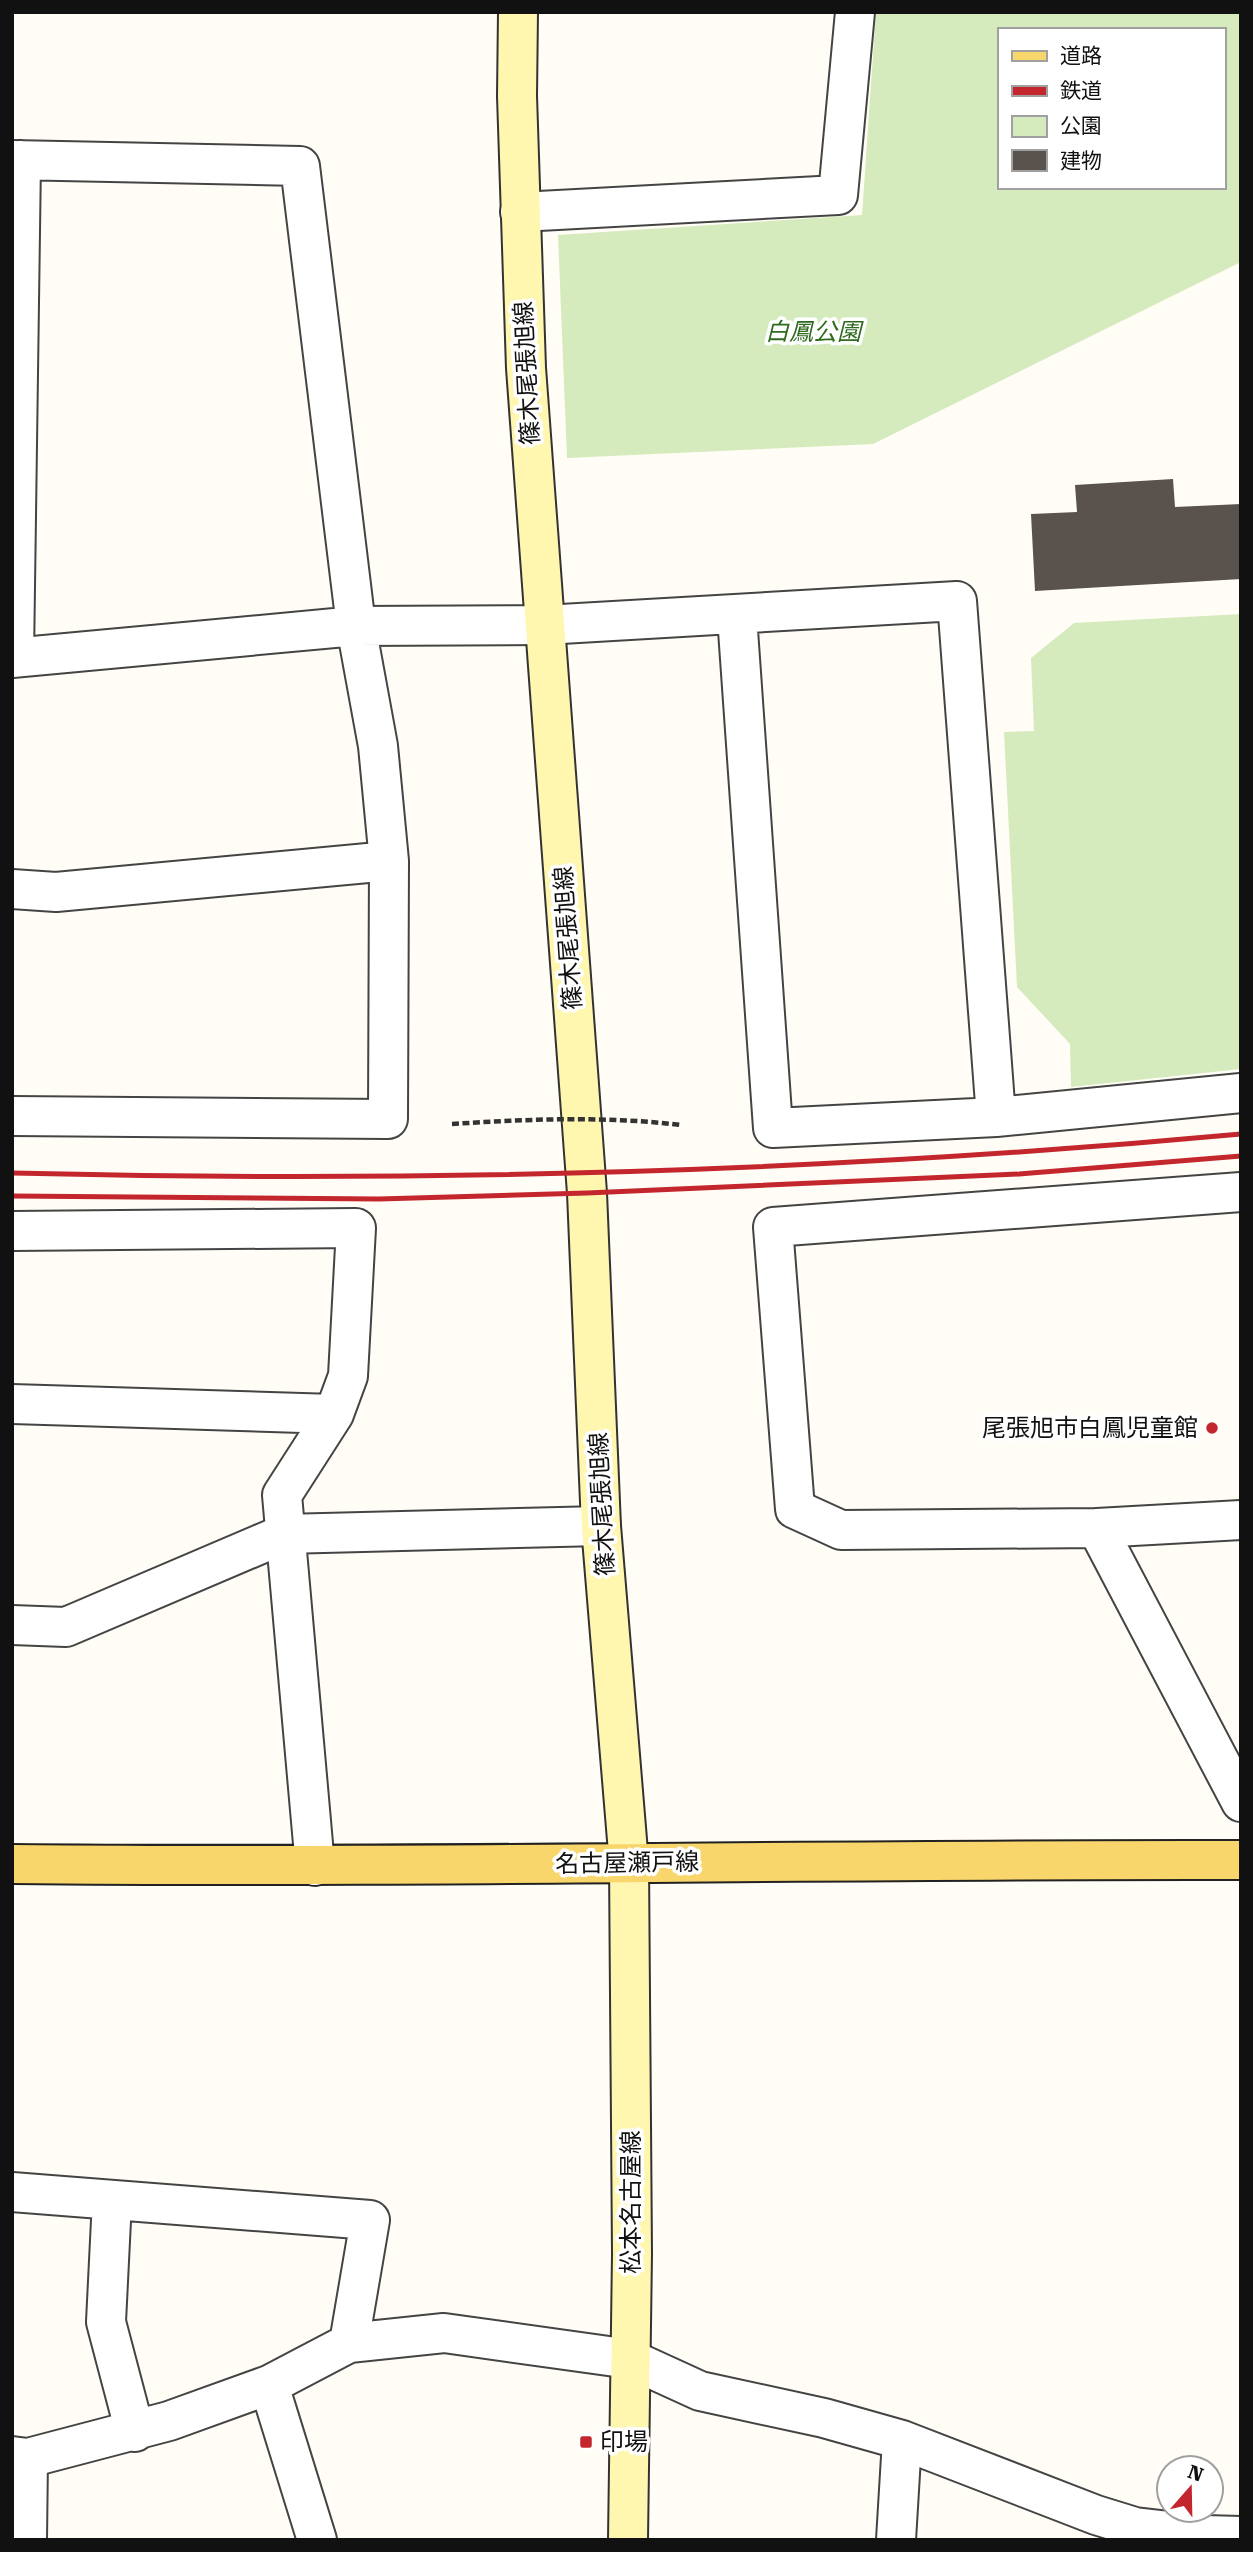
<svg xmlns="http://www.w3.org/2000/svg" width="1253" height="2552" font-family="'Roboto Serif','Noto Sans JP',serif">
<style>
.green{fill:#d5ebbd;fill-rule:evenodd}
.building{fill:#5a524d}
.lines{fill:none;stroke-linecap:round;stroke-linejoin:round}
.minor-casing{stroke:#444;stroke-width:42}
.secondary-casing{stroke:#333;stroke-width:42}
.primary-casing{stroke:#222;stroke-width:42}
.minor{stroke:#fff;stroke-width:38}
.secondary{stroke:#fff6b0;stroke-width:38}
.primary{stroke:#f9d66b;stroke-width:38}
.rail{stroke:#c4262e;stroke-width:5}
.path-bridge{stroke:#333;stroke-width:4.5;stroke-dasharray:7 3.5;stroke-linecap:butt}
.poi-dot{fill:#c4262e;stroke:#fff;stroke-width:2.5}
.labels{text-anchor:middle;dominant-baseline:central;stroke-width:7;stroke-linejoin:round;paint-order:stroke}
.park-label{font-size:24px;font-style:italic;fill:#2f6b1f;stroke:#fff}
.street-label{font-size:24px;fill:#111;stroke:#fff}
.poi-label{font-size:24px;fill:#111;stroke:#fff;text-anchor:end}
</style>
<rect width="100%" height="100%" fill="#fffdf5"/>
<!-- green -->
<path class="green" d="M 876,12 L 1241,12 L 1241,262 L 873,444 L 567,458 L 558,235 L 862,215 ZM 999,30 L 1223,30 L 1223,187 L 999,187 Z
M 1241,614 L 1241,1069 L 1071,1087 L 1070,1044 L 1017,987 L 1004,732 L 1034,731 L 1031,658 L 1074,623 Z"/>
<!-- building -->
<path class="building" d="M 1173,479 L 1175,507 L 1241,504 L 1241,579 L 1035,591 L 1031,514 L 1077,512 L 1075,485 Z"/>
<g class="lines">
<!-- minor casing -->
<g class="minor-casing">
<path id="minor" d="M 12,160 L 300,166 L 356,626 L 378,746 L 389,861 L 388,1119 L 12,1116
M 520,212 L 838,195 L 855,12
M 737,616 L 773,1128 L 996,1117 L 1241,1093
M 12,658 L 356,626 L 544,625 L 957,601 L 996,1117
M 14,658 L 21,160
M 12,889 L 56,892 L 389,861
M 1241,1192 L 773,1227 L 795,1509 L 841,1530 L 1097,1528 L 1241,1520
M 12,1231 L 356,1228 L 348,1376 L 334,1414 L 282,1495 L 315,1866
M 12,1404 L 334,1414
M 1097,1528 L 1241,1802
M 12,1625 L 66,1627 L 284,1534 L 601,1526
M 12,2192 L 370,2220 L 349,2343
M 112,2200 L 106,2322 L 135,2432
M 269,2385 L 317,2540
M 12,2456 L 28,2458 L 169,2421 L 269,2385 L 349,2343 L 444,2333 L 630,2359 L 700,2391 L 824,2418 L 902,2440 L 1096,2515 L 1135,2527 L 1204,2535 L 1241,2536
M 27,2540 L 28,2458
M 896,2540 L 902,2440"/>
</g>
<!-- secondary casing -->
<g class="secondary-casing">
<path id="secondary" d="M 518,12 L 517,96 L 526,368 L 587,1193 L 601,1526 L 629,1864 L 632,2254 L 628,2540"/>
</g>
<!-- primary casing -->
<g class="primary-casing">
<path id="primary" d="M 12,1864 C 422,1868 831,1859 1241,1860"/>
</g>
<!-- minor -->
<use href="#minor" class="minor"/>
<!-- secondary -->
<use href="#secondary" class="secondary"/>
<!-- primary -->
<use href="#primary" class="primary"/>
<!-- rail -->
<path class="rail" d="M 12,1173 C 422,1183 832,1172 1241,1134
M 12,1196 L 379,1199 L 587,1193 L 1019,1174 L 1241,1156"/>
<!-- path-bridge -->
<path class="path-bridge" d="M 452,1124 C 528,1119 606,1116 681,1125"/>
</g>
<!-- markers -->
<g class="poi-dot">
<circle cx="1212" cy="1428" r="7"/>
<rect x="579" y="2435" width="14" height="14" rx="3.5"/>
</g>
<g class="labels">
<!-- park labels -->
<g class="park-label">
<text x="813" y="332">白鳳公園</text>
</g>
<!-- street labels -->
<g class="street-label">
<text transform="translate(527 373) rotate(-93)">篠木尾張旭線</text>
<text transform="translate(568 938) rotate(-94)">篠木尾張旭線</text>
<text transform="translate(602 1504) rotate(-93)">篠木尾張旭線</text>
<text transform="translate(627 1863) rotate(-1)">名古屋瀬戸線</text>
<text transform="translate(631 2202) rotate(-90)">松本名古屋線</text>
</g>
<!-- poi labels -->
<g class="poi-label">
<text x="1198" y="1428">尾張旭市白鳳児童館</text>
<text x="600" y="2442" text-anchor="start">印場</text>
</g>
</g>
<!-- border -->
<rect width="1253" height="2552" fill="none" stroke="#111111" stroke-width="28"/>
<!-- legend -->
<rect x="998" y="28" width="228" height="161" fill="#ffffff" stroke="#a0a0a0" stroke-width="2"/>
<rect x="1012" y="51" width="35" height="10" fill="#f9d66b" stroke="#a0a0a0" stroke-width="2"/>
<text x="1060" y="63" font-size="21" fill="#111111">道路</text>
<rect x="1012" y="86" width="35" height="10" fill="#c4262e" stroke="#a0a0a0" stroke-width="2"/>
<text x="1060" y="98" font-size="21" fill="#111111">鉄道</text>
<rect x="1012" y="116" width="35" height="21" fill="#d5ebbd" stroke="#a0a0a0" stroke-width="2"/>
<text x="1060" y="133" font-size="21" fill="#111111">公園</text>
<rect x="1012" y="150" width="35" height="21" fill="#5a524d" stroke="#a0a0a0" stroke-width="2"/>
<text x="1060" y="168" font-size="21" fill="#111111">建物</text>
<!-- north arrow -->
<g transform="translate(1190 2489) rotate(20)"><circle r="33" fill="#ffffff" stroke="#a0a0a0" stroke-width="2"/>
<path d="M0-5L12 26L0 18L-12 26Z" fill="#c4262e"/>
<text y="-10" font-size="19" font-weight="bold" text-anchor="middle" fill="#111111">N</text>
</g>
</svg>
